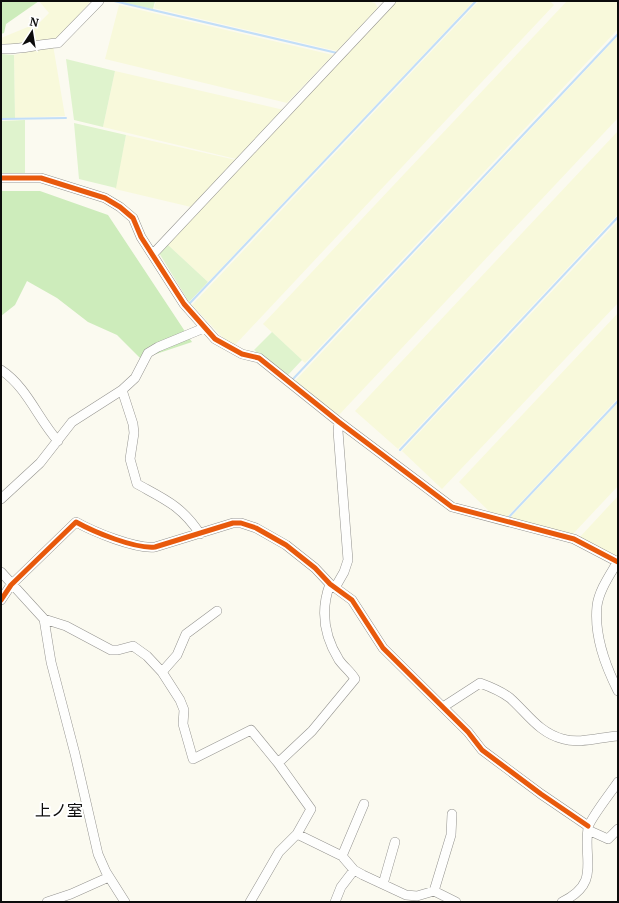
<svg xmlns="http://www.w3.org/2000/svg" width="619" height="903" font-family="Merriweather,'Noto Sans JP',serif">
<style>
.farmland{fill:#f8f9db}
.green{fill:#dff3cd}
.forest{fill:#cdecbb}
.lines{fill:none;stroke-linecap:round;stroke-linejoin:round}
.stream{stroke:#c2def8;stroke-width:2}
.minor-casing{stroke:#94938f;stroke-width:10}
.minor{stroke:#fefefd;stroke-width:9}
.cycleway-casing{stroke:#fff;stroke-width:8}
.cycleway{stroke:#e8590c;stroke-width:5}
.labels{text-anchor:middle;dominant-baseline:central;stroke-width:4;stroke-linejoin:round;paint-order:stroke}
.quarter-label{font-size:16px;fill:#0c0c0c;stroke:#fff}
</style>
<rect width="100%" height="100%" fill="#fbfaf0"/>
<!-- farmland -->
<path class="farmland" d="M 39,1 L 91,1 L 59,38 L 1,47 L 1,38 L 40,22 L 49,13 Z
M 156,1 L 367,1 L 375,3 L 378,8 L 337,51 L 154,8 Z
M 396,1 L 474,1 L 208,282 L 167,244 Z
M 479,1 L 550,1 L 554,5 L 235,345 L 223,338 L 192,305 Z
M 567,1 L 618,1 L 618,29 L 305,363 L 263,324 Z
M 119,5 L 333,55 L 287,103 L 105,59 Z
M 618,36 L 618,118 L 338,416 L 295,381 Z
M 53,45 L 65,116 L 15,118 L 14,55 Z
M 115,71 L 284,110 L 236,159 L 103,127 Z
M 618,131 L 618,214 L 398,449 L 355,411 Z
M 126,135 L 236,160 L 191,207 L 115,189 Z
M 618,221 L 618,303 L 442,489 L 402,451 Z
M 618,313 L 618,398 L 506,518 L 493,515 L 459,482 Z
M 618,403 L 618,486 L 572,535 L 509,519 Z
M 618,496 L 618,558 L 579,538 Z"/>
<!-- green -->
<path class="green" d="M 116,1 L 155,1 L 153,9 Z
M 1,54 L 14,55 L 15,118 L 1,119 Z
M 66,59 L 115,71 L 103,127 L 74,120 Z
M 25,120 L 25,175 L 1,174 L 1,121 Z
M 74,123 L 126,135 L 116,188 L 79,179 Z
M 167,244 L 208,282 L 189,302 L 159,253 Z
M 272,332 L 302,360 L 287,376 L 254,350 Z"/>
<!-- forest -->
<path class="forest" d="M 1,1 L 39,1 L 6,24 L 4,33 L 1,34 Z
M 1,191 L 40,191 L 108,215 L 192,342 L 141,359 L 117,335 L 88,322 L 57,298 L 27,281 L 15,305 L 1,316 Z"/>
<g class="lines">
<!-- stream -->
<path class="stream" d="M 114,1 L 337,53
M 1,119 L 66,118
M 190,303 L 476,1
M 293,379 L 618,34
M 400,450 L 618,217
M 508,518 L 618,401"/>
<!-- minor casing -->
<g class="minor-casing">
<path id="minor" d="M 1,49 C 20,50 39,44 58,43 L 99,1
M 1,178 L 41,178 L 105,198 L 120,207 L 133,218 L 141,237 L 184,304 L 215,339 L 242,354 L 259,358 L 339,422 L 452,507 L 574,539 L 618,562
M 153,254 L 391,1
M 1,370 C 27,387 38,419 58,441
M 122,390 L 133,424 L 134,433 L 130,459 L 137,484 C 164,499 182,506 200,534
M 1,499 L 40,463 L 72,422 L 122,390 L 135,378 L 148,353 L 158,347 L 204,328
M 618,561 C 610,575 599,590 597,606 C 594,636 605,665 618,691
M 1,572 L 44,619 L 51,662 L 75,754 L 98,854 L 106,872 L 125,902
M 336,586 L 344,572 L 348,560 L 338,431 L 339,422
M 1,600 L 11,585 L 76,522 C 94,532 135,549 155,547 L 233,523 L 241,523 L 256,528 L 286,545 L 315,568 L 330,584 L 352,600 L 383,648 L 468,732 L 482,750 L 541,794 L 588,826
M 44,619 L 66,626 L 111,650 L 118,650 L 133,646 L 147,656 L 162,672 L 180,700 L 184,710 L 183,724 L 193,759 L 251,730 L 278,763 L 311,809 L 297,834 L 279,852 L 250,902
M 162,672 L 177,655 L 186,634 L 217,611
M 443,707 L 480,683 C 491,687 501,691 510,698 C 527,713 539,733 563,739 C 580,744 600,737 618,736
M 278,763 L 312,731 L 355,679 C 351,672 344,667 339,660 C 324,636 320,611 330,584
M 588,830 L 608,839 L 618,829
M 297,834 L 342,856 L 354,870 L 363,875 L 406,895 L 417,896 L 434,891 L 456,902
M 342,856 L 364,804
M 383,884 L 395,842
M 434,891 L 451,835 L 452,814
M 47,902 L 71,894 L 109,877
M 335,902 L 341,887 L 354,870
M 562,902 C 601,883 583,861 588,828 C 589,820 612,791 618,782"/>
</g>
<!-- minor -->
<use href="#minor" class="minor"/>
<!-- cycleway casing -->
<g class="cycleway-casing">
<path id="cycleway" d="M 1,178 L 41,178 L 105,198 L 120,207 L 133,218 L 141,237 L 184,304 L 215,339 L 242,354 L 259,358 L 339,422 L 452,507 L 574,539 L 618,562
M 1,600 L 11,585 L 76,522 C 94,532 135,549 155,547 L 233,523 L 241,523 L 256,528 L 286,545 L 315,568 L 330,584 L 352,600 L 383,648 L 468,732 L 482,750 L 541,794 L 588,826"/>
</g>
<!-- cycleway -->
<use href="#cycleway" class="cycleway"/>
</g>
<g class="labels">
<!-- quarter labels -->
<g class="quarter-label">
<text x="59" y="810">上ノ室</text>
</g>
</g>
<!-- border -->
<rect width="619" height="903" fill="none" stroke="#0c0c0c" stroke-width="4"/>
<!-- north arrow -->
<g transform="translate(32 32) rotate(12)" stroke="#ffffff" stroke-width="3" paint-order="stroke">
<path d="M0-3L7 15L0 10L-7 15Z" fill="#0c0c0c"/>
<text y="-6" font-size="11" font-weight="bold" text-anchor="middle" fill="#0c0c0c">N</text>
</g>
</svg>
